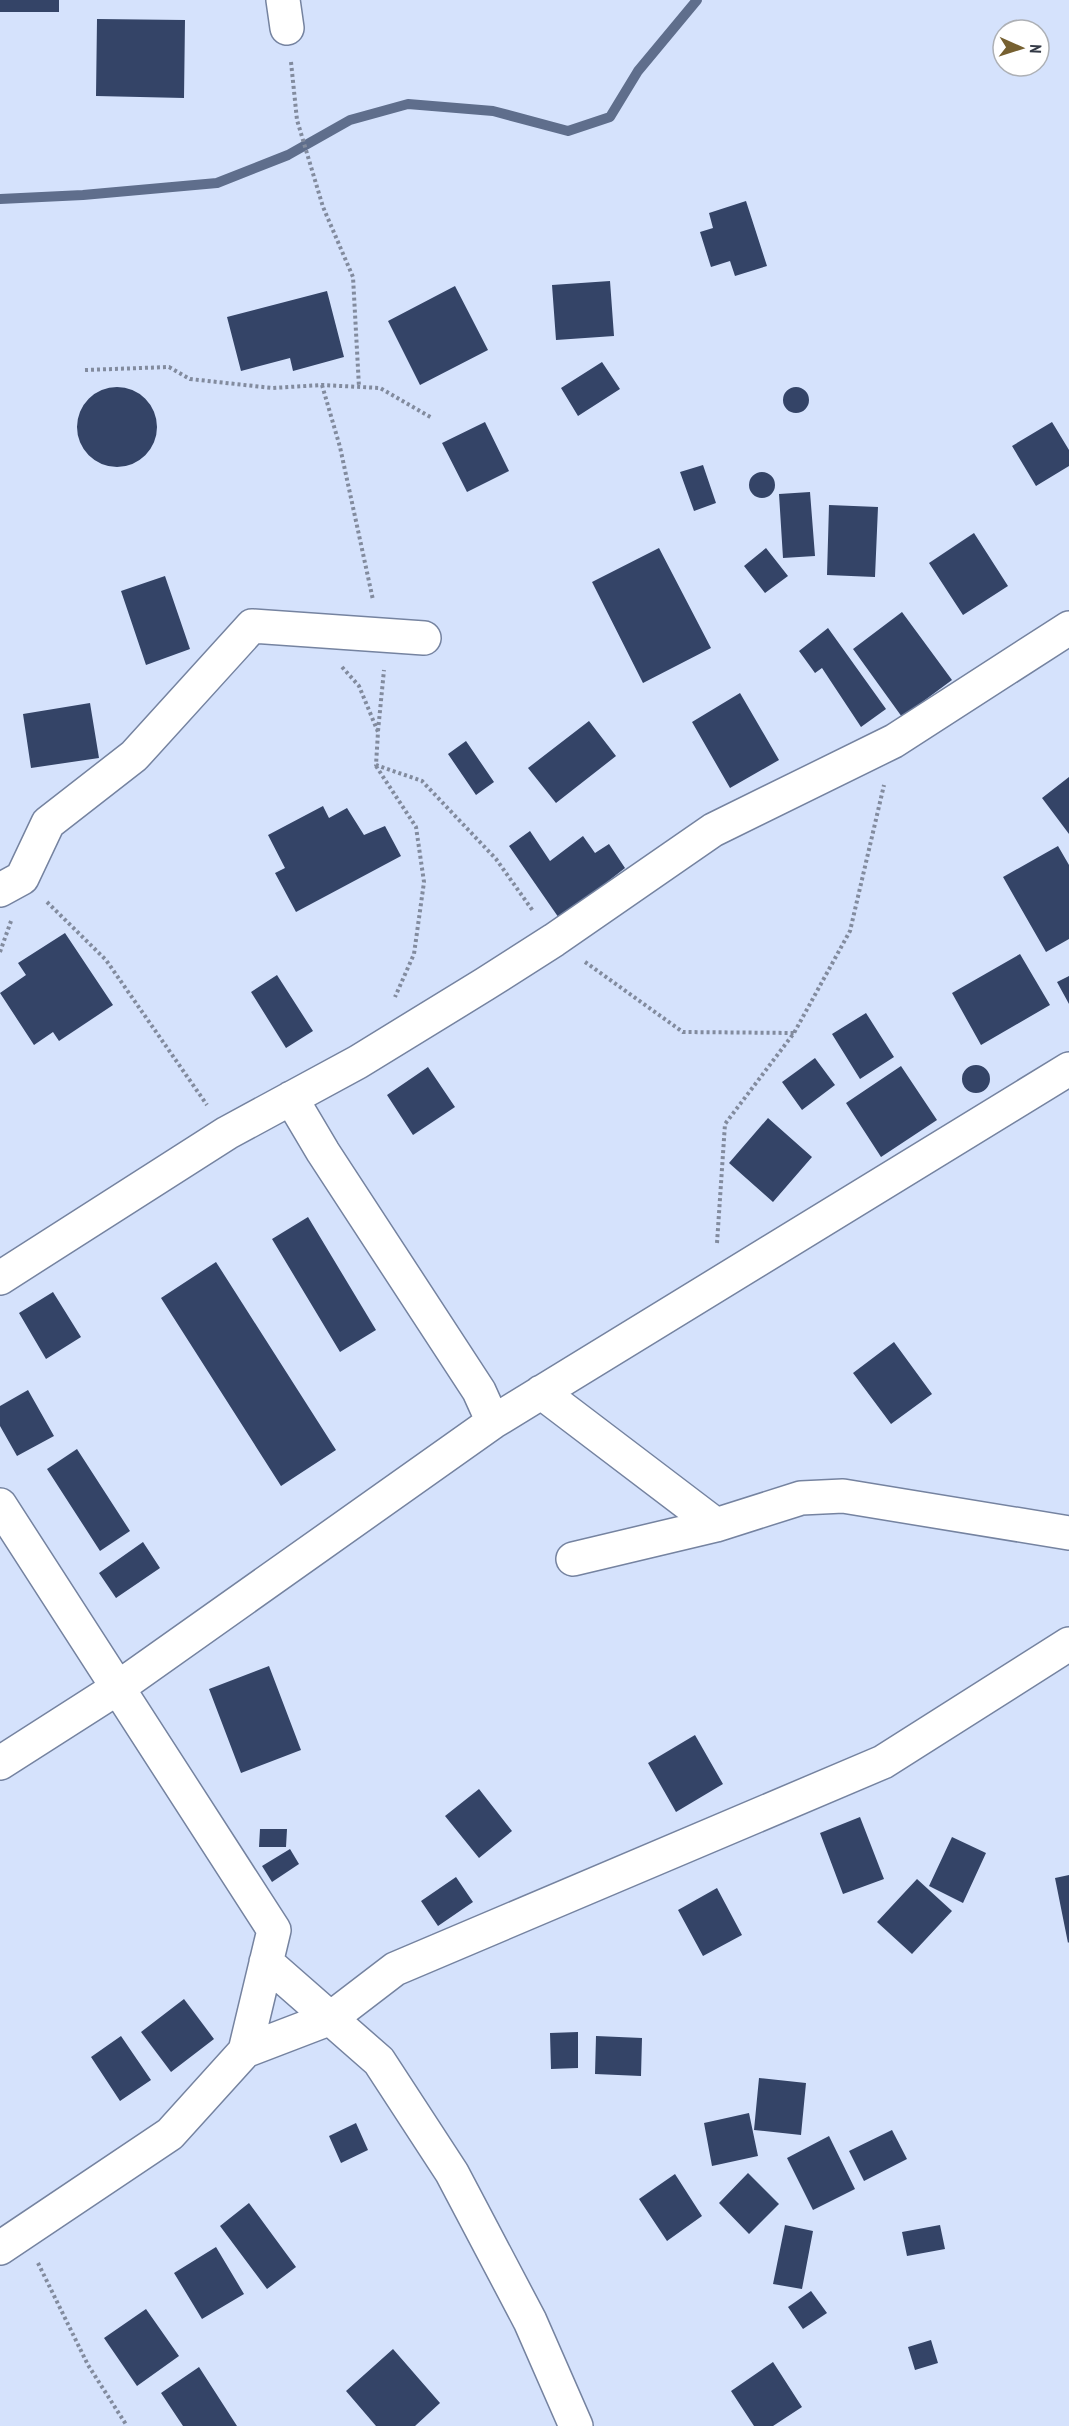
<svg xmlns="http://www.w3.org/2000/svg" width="1069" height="2426" font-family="'PT Sans Narrow',sans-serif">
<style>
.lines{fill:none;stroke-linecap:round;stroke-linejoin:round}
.stream{stroke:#5f6e8c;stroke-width:10}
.building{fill:#344467}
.minor-casing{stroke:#7583a0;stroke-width:36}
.path{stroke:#828b9e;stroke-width:4;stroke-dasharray:3 3;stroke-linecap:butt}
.minor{stroke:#fff;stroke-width:33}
</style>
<rect width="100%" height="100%" fill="#d5e2fc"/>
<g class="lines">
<!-- stream -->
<path class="stream" d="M 0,199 L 83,195 L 217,183 L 288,155 L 350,120 L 408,104 L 493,111 L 568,131 L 610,117 L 638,71 L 697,0"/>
</g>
<!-- building -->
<path class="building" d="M 0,0 L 59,0 L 59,12 L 0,12 Z
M 97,19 L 185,20 L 184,98 L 96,96 Z
M 746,201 L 767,266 L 735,276 L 730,261 L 711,267 L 700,232 L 713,228 L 709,213 Z
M 610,281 L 614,336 L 556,340 L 552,285 Z
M 455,286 L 488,350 L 420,385 L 388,321 Z
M 327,291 L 344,357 L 293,371 L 290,358 L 241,371 L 227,317 Z
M 602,362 L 620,389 L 578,416 L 561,388 Z
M783 400a13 13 0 1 1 26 0a13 13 0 1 1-26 0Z
M77 427a40 40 0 1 1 80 0a40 40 0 1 1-80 0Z
M 485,422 L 509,471 L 467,492 L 442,443 Z
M 1052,422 L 1069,450 L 1069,466 L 1036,486 L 1012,446 Z
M 703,465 L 716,503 L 694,511 L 680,472 Z
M749 485a13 13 0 1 1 26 0a13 13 0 1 1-26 0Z
M 810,492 L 815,556 L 783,558 L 779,494 Z
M 829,505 L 878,507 L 875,577 L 827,575 Z
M 974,533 L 1008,586 L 963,615 L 929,563 Z
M 659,548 L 711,648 L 643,683 L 592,582 Z
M 766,548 L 788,576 L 765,593 L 744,566 Z
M 165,576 L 190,649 L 146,665 L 121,591 Z
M 902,612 L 952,680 L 902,717 L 853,649 Z
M 828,628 L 886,709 L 861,727 L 822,668 L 815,673 L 799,651 Z
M 740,693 L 779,760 L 730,788 L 692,722 Z
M 90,703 L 99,758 L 31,768 L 23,714 Z
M 589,721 L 616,756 L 556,803 L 528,768 Z
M 466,741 L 494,782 L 476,795 L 448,754 Z
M 1069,777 L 1069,834 L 1042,798 Z
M 323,806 L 329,818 L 347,808 L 364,835 L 385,826 L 401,856 L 296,912 L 275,873 L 285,868 L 268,835 Z
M 530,831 L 550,861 L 583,836 L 595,853 L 609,844 L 625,868 L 579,904 L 561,921 L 509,846 Z
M 1058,846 L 1069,865 L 1069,939 L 1046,952 L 1003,877 Z
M 65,933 L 113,1005 L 59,1041 L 53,1032 L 34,1045 L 0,993 L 26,975 L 18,963 Z
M 1020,954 L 1050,1005 L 981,1045 L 952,993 Z
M 277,975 L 313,1031 L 286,1048 L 251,992 Z
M 1069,976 L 1069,1004 L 1057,982 Z
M 866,1013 L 894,1057 L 860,1079 L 832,1034 Z
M 815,1058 L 835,1085 L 802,1110 L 782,1082 Z
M962 1079a14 14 0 1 1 28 0a14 14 0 1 1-28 0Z
M 901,1066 L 937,1120 L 881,1157 L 846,1103 Z
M 428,1067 L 455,1107 L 413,1135 L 387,1095 Z
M 768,1118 L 812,1157 L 773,1202 L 729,1163 Z
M 308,1217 L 376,1330 L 340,1352 L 272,1239 Z
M 216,1262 L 336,1450 L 281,1486 L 161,1298 Z
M 53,1292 L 81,1337 L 46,1359 L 19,1313 Z
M 894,1342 L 932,1394 L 891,1424 L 853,1373 Z
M 28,1390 L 54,1436 L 17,1456 L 0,1426 L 0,1406 Z
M 77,1449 L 130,1531 L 100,1551 L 47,1469 Z
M 143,1542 L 160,1568 L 116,1598 L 99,1573 Z
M 269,1666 L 301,1750 L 241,1773 L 209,1689 Z
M 695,1735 L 723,1784 L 676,1812 L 648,1763 Z
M 479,1789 L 512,1831 L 479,1858 L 445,1816 Z
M 860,1817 L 884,1879 L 843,1894 L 820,1833 Z
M 260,1829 L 287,1829 L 286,1847 L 259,1847 Z
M 952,1837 L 986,1853 L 963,1903 L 929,1886 Z
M 290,1849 L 299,1864 L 272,1882 L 262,1866 Z
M 1069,1875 L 1069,1942 L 1068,1943 L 1055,1878 Z
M 456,1877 L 473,1902 L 438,1926 L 421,1901 Z
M 917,1879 L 952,1911 L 912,1954 L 877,1922 Z
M 717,1888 L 742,1935 L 703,1956 L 678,1910 Z
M 184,1999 L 214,2039 L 171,2072 L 141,2032 Z
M 578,2032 L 578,2068 L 551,2069 L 550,2033 Z
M 121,2036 L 151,2080 L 120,2101 L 91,2057 Z
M 596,2036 L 642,2038 L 641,2076 L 595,2074 Z
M 759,2078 L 806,2083 L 801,2135 L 754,2130 Z
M 749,2113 L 758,2156 L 712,2166 L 704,2123 Z
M 356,2123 L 368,2150 L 341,2163 L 329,2136 Z
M 892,2130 L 907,2159 L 864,2181 L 849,2151 Z
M 829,2136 L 855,2189 L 813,2210 L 787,2158 Z
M 748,2173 L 779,2204 L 749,2234 L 719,2203 Z
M 675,2174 L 702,2216 L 667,2241 L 639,2199 Z
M 249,2203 L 296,2267 L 267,2289 L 220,2226 Z
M 785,2225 L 813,2231 L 802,2289 L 773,2284 Z
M 940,2225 L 945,2249 L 907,2256 L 902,2232 Z
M 216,2247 L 244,2294 L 202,2319 L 174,2273 Z
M 811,2291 L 827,2313 L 803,2329 L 788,2307 Z
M 146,2309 L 179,2356 L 137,2386 L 104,2338 Z
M 931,2340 L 938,2363 L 915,2370 L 908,2347 Z
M 393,2349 L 440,2403 L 415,2426 L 376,2426 L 346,2391 Z
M 773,2362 L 802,2407 L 773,2426 L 754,2426 L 731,2391 Z
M 199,2367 L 237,2426 L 183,2426 L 161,2393 Z"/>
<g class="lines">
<!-- minor casing -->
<g class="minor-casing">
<path id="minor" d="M 283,0 L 287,28
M 0,890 L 22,878 L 48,823 L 134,756 L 252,626 L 424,638
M 291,1098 L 323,1152 L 479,1391 L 493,1422
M 0,1278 L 227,1133 L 358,1062 L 485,984 L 554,940 L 713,830 L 894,741 L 1069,628
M 541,1392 L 716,1525
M 0,1505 L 274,1930 L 245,2051 L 170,2134 L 0,2248
M 573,1559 L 716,1525 L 801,1498 L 843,1496 L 1069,1533
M 0,1763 L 119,1687 L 493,1422 L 1069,1069
M 266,1962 L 379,2061 L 452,2173 L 530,2321 L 576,2426
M 245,2051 L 331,2018 L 395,1969 L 883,1762 L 1069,1644"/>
</g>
<!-- path -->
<path class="path" d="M 291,62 L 297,120 L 323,207 L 353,277 L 359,387
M 85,370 L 169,367 L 190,379 L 272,388 L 322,385 L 380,388 L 432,418
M 322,385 L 340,447 L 373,600
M 342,667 L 359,686 L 378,732 L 376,765 L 422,781 L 496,859 L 533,911
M 378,731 L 384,670
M 376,766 L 416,827 L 424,882 L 414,954 L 395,997
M 47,902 L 106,960 L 207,1105
M 0,952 L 11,921
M 585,962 L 683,1032 L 794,1033
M 717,1243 L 725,1124 L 794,1033 L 850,931 L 884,785
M 38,2263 L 88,2365 L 127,2426"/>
<!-- minor -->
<use href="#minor" class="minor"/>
</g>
<!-- north arrow -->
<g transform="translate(1021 48) rotate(93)"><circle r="28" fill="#ffffff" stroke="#adb0b5" stroke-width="1.5"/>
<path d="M0-4.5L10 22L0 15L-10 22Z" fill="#766030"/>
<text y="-9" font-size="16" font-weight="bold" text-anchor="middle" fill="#333945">N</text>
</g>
</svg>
